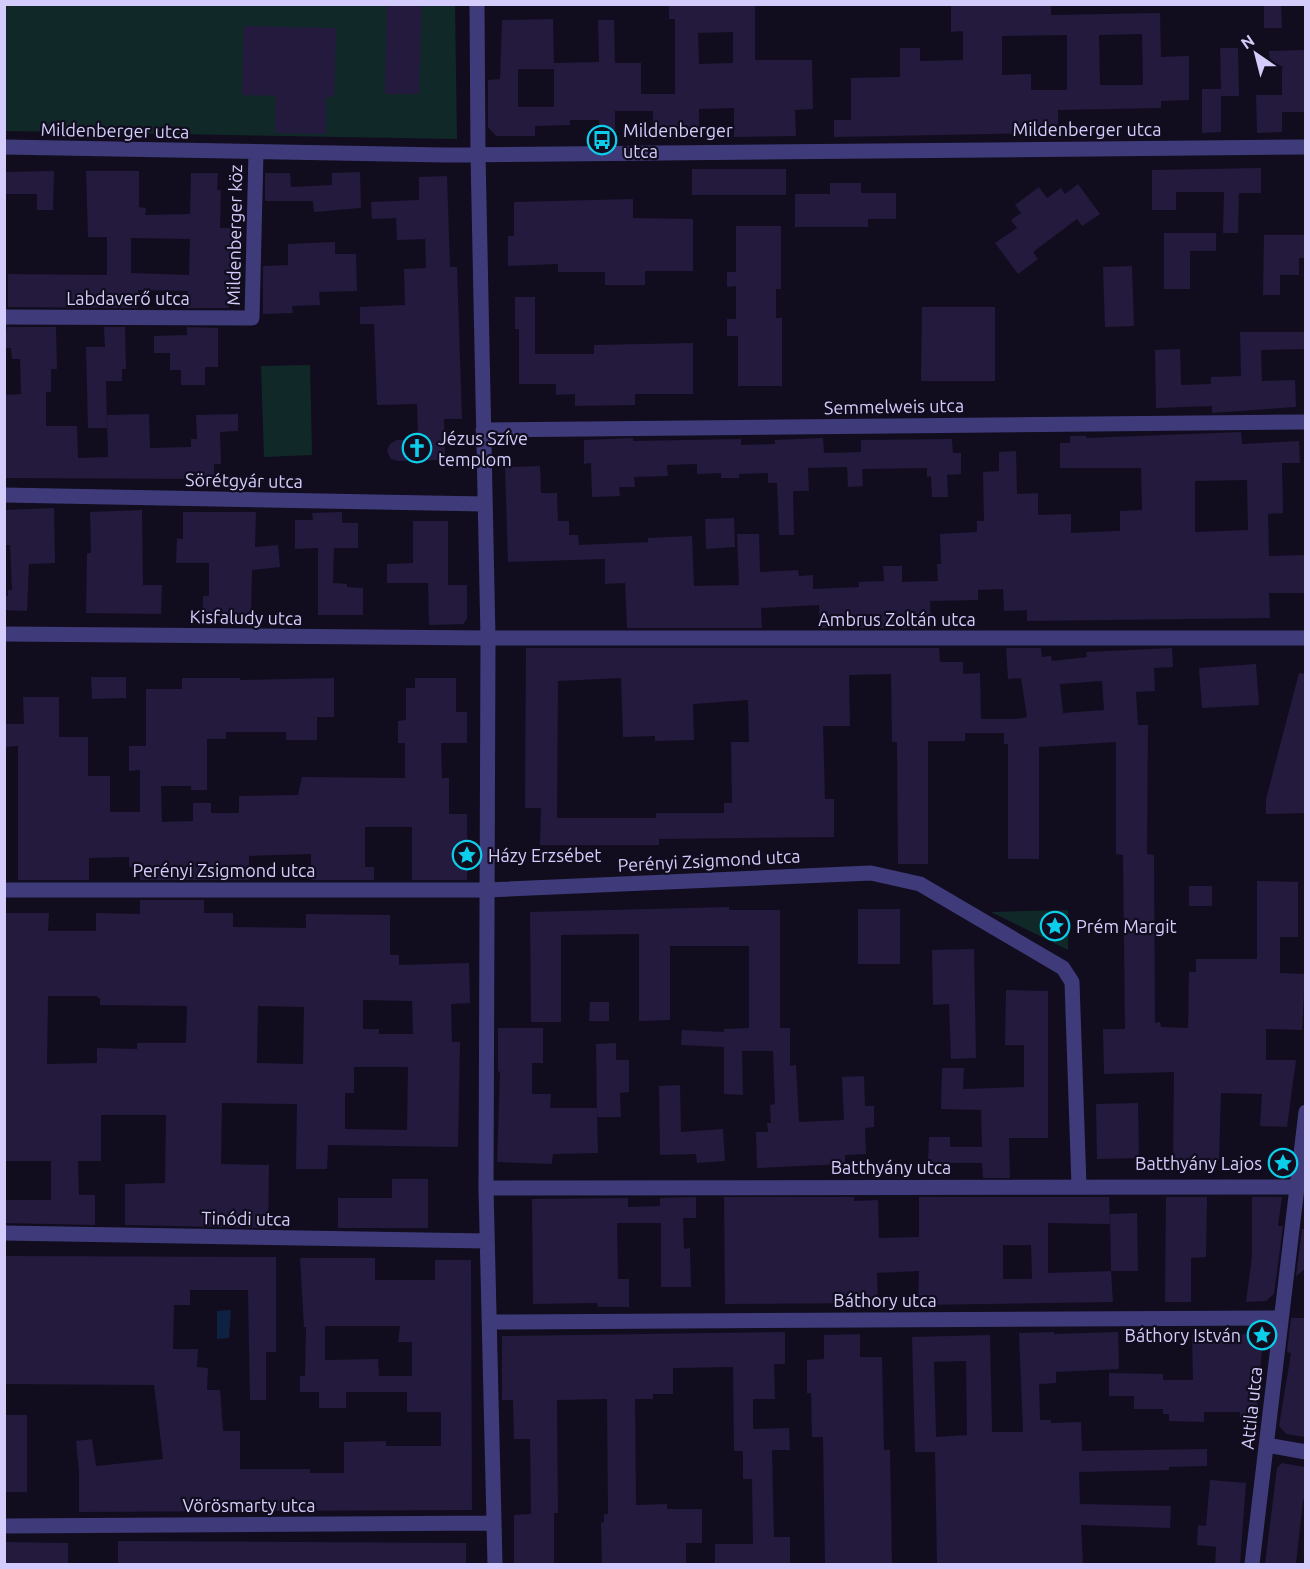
<svg xmlns="http://www.w3.org/2000/svg" width="1310" height="1569" font-family="Ubuntu,sans-serif">
<style>
.green{fill:#112828}
.water{fill:#0e2141}
.building{fill:#231a3e;fill-rule:evenodd}
.lines{fill:none;stroke-linecap:round;stroke-linejoin:round}
.minor{stroke:#3f3b7b;stroke-width:15}
.labels{text-anchor:middle;dominant-baseline:central;stroke-width:4.5;stroke-linejoin:round;paint-order:stroke}
.street-label{font-size:18px;fill:#d4cdfc;stroke:#110d1e}
.poi-label{font-size:18px;fill:#d4cdfc;stroke:#110d1e;text-anchor:start}
</style>
<rect width="100%" height="100%" fill="#110d1e"/>
<!-- green -->
<path class="green" d="M 5,5 L 455,5 L 457,139 L 5,131 Z
M 310,365 L 312,455 L 264,457 L 261,366 Z
M 1068,910 L 1068,950 L 991,912 Z"/>
<!-- water -->
<path class="water" d="M 231,1310 L 229,1338 L 217,1339 L 217,1311 Z"/>
<!-- building -->
<path class="building" d="M 387,4 L 422,4 L 419,94 L 385,94 Z
M 669,4 L 755,4 L 755,60 L 812,60 L 813,109 L 795,110 L 796,136 L 734,137 L 734,108 L 699,109 L 699,136 L 653,137 L 653,111 L 615,111 L 615,135 L 599,135 L 599,120 L 570,120 L 570,125 L 535,126 L 535,136 L 496,136 L 488,127 L 488,80 L 500,79 L 502,20 L 553,19 L 554,69 L 518,69 L 518,107 L 554,107 L 554,63 L 599,62 L 598,20 L 614,20 L 615,63 L 641,63 L 641,94 L 675,94 L 675,19 L 669,19 ZM 733,32 L 733,63 L 699,64 L 698,33 Z
M 951,4 L 1051,4 L 1051,15 L 1160,13 L 1161,57 L 1189,56 L 1189,100 L 1161,101 L 1161,108 L 1058,110 L 1058,126 L 1040,126 L 1040,133 L 834,137 L 834,120 L 851,120 L 851,78 L 900,77 L 900,48 L 920,48 L 920,61 L 963,60 L 963,31 L 951,32 ZM 1142,34 L 1143,85 L 1100,85 L 1099,35 ZM 1067,35 L 1067,90 L 1031,90 L 1031,74 L 1002,75 L 1002,36 Z
M 1264,4 L 1281,4 L 1282,28 L 1264,28 Z
M 244,26 L 336,28 L 334,97 L 326,97 L 326,134 L 275,133 L 276,96 L 242,95 Z
M 1220,48 L 1238,48 L 1239,96 L 1221,96 L 1221,132 L 1202,133 L 1202,89 L 1221,89 Z
M 1305,50 L 1305,112 L 1282,112 L 1282,132 L 1257,133 L 1256,95 L 1282,95 L 1282,66 L 1270,67 L 1269,51 Z
M 1261,168 L 1261,193 L 1239,193 L 1238,233 L 1223,233 L 1224,192 L 1176,192 L 1176,210 L 1152,210 L 1152,170 Z
M 692,169 L 786,169 L 786,195 L 692,195 Z
M 54,171 L 53,210 L 37,210 L 37,194 L 4,194 L 4,172 Z
M 86,171 L 139,171 L 139,207 L 146,208 L 145,215 L 190,214 L 191,173 L 218,173 L 217,190 L 221,190 L 220,228 L 241,228 L 240,266 L 230,266 L 229,308 L 187,308 L 188,291 L 138,290 L 138,308 L 8,307 L 8,274 L 107,275 L 107,237 L 88,237 ZM 131,238 L 190,239 L 189,275 L 131,273 Z
M 360,172 L 361,208 L 314,212 L 313,201 L 265,201 L 265,173 L 290,173 L 291,187 L 332,185 L 332,173 Z
M 447,176 L 450,267 L 457,267 L 462,419 L 444,419 L 445,460 L 398,461 L 391,459 L 387,451 L 390,444 L 397,440 L 418,440 L 417,404 L 377,405 L 374,324 L 360,324 L 360,307 L 405,305 L 404,269 L 426,268 L 425,239 L 397,240 L 396,218 L 372,219 L 371,202 L 419,200 L 419,177 Z
M 830,183 L 861,183 L 861,193 L 896,193 L 896,219 L 868,219 L 868,227 L 795,227 L 795,194 L 830,194 Z
M 1078,184 L 1100,214 L 1082,226 L 1077,219 L 1033,252 L 1038,259 L 1018,274 L 995,243 L 1017,228 L 1011,220 L 1021,213 L 1015,205 L 1039,187 L 1047,198 L 1061,188 L 1065,194 Z
M 633,199 L 633,218 L 693,219 L 693,271 L 645,271 L 645,285 L 605,285 L 605,272 L 558,272 L 558,264 L 508,266 L 508,236 L 514,236 L 514,202 Z
M 736,226 L 781,226 L 781,289 L 776,289 L 776,318 L 782,318 L 782,386 L 738,386 L 738,336 L 727,336 L 727,319 L 736,319 L 736,286 L 727,287 L 727,272 L 736,272 Z
M 1164,233 L 1216,233 L 1216,251 L 1190,251 L 1190,289 L 1164,289 Z
M 1264,235 L 1305,235 L 1305,258 L 1299,258 L 1299,275 L 1280,275 L 1280,295 L 1263,295 Z
M 335,242 L 335,254 L 356,254 L 357,291 L 319,292 L 320,305 L 292,306 L 293,313 L 263,314 L 263,266 L 288,265 L 288,244 Z
M 1132,266 L 1134,326 L 1105,327 L 1103,267 Z
M 515,297 L 535,297 L 535,354 L 594,354 L 594,345 L 693,343 L 693,394 L 635,394 L 635,405 L 575,406 L 575,394 L 556,395 L 556,384 L 519,384 L 519,329 L 515,329 Z
M 922,307 L 995,307 L 995,381 L 921,381 Z
M 7,327 L 56,327 L 57,369 L 51,369 L 51,392 L 46,392 L 46,426 L 77,426 L 78,458 L 108,457 L 107,415 L 149,414 L 150,448 L 191,447 L 191,439 L 197,439 L 196,415 L 238,414 L 238,431 L 220,432 L 221,464 L 214,464 L 214,479 L 4,478 L 4,395 L 21,394 L 20,359 L 12,359 L 11,348 L 4,348 Z
M 104,327 L 125,327 L 126,369 L 122,369 L 122,381 L 106,381 L 107,428 L 88,428 L 86,347 L 105,347 Z
M 187,327 L 218,328 L 218,367 L 205,367 L 205,385 L 181,385 L 181,370 L 170,370 L 170,353 L 154,353 L 154,336 L 187,335 Z
M 1240,332 L 1305,332 L 1305,349 L 1261,350 L 1262,381 L 1295,380 L 1296,407 L 1212,413 L 1212,406 L 1156,408 L 1155,350 L 1180,349 L 1181,385 L 1211,384 L 1211,377 L 1241,376 Z
M 1241,432 L 1242,444 L 1299,441 L 1300,463 L 1282,463 L 1283,513 L 1268,514 L 1269,556 L 1305,555 L 1305,593 L 1269,593 L 1270,618 L 1027,621 L 1027,610 L 1004,611 L 1003,589 L 978,590 L 978,600 L 930,601 L 931,628 L 820,628 L 819,605 L 761,608 L 762,628 L 627,628 L 625,583 L 605,584 L 605,559 L 508,562 L 505,467 L 540,466 L 541,493 L 557,493 L 558,521 L 569,521 L 569,535 L 578,535 L 579,545 L 648,542 L 648,538 L 692,536 L 694,586 L 739,585 L 737,534 L 759,534 L 760,572 L 798,570 L 799,576 L 813,575 L 813,589 L 859,587 L 859,582 L 884,581 L 883,566 L 902,566 L 902,582 L 938,581 L 937,564 L 941,564 L 940,534 L 977,532 L 977,521 L 984,521 L 983,472 L 999,471 L 999,452 L 1016,451 L 1017,494 L 1038,493 L 1038,515 L 1071,514 L 1071,533 L 1114,531 L 1120,531 L 1120,511 L 1142,510 L 1141,468 L 1060,468 L 1060,443 L 1070,443 L 1070,436 L 1086,436 L 1086,438 ZM 1247,480 L 1248,530 L 1195,532 L 1195,481 Z
M 633,438 L 633,441 L 741,439 L 741,445 L 775,444 L 775,440 L 823,438 L 824,453 L 861,452 L 861,440 L 952,439 L 953,453 L 961,453 L 961,474 L 947,475 L 948,497 L 932,497 L 931,476 L 927,477 L 927,468 L 862,469 L 863,486 L 848,487 L 847,467 L 808,468 L 809,491 L 793,491 L 794,535 L 779,535 L 777,483 L 768,483 L 768,473 L 739,474 L 739,478 L 721,478 L 721,473 L 697,474 L 697,464 L 667,465 L 668,476 L 634,477 L 635,487 L 619,487 L 620,496 L 592,497 L 591,463 L 584,464 L 584,440 Z
M 54,508 L 55,563 L 29,564 L 27,611 L 4,610 L 4,596 L 8,596 L 8,590 L 12,590 L 10,545 L 4,545 L 4,510 Z
M 142,510 L 143,585 L 162,585 L 161,614 L 86,613 L 87,553 L 91,553 L 90,512 Z
M 183,512 L 256,512 L 255,547 L 278,545 L 280,567 L 252,570 L 251,616 L 203,615 L 203,596 L 209,596 L 209,563 L 176,563 L 177,538 L 183,539 Z
M 342,512 L 342,523 L 358,523 L 358,548 L 334,548 L 333,583 L 347,584 L 347,587 L 363,588 L 363,615 L 318,615 L 318,548 L 295,549 L 295,520 L 313,520 L 312,513 Z
M 734,518 L 735,547 L 706,549 L 705,519 Z
M 413,521 L 448,521 L 448,585 L 467,585 L 467,619 L 463,624 L 429,625 L 428,583 L 387,583 L 387,564 L 413,563 Z
M 526,648 L 939,648 L 940,662 L 963,662 L 963,674 L 980,673 L 981,719 L 1016,719 L 1027,717 L 1021,678 L 1008,679 L 1006,648 L 1041,648 L 1042,657 L 1051,656 L 1052,661 L 1087,657 L 1086,652 L 1172,648 L 1173,667 L 1154,668 L 1155,691 L 1136,692 L 1138,725 L 1148,725 L 1147,854 L 1154,855 L 1155,1023 L 1160,1022 L 1161,1027 L 1188,1028 L 1189,972 L 1196,972 L 1196,959 L 1257,959 L 1257,881 L 1298,882 L 1298,937 L 1280,937 L 1280,973 L 1305,974 L 1302,1030 L 1266,1029 L 1266,1060 L 1296,1060 L 1287,1127 L 1260,1126 L 1262,1094 L 1221,1093 L 1219,1161 L 1173,1161 L 1174,1072 L 1104,1074 L 1103,1029 L 1125,1029 L 1123,855 L 1116,854 L 1116,742 L 1039,747 L 1039,859 L 1008,859 L 1008,744 L 1004,744 L 1004,733 L 965,733 L 965,741 L 928,741 L 928,864 L 898,864 L 897,742 L 892,742 L 891,674 L 849,675 L 850,726 L 823,726 L 825,799 L 834,799 L 834,837 L 659,839 L 659,845 L 540,845 L 541,808 L 525,808 ZM 621,678 L 623,737 L 655,736 L 655,741 L 694,740 L 693,704 L 748,700 L 749,742 L 731,742 L 732,803 L 724,803 L 724,813 L 656,813 L 656,818 L 557,818 L 558,681 ZM 1102,681 L 1104,710 L 1063,713 L 1060,684 Z
M 1256,664 L 1259,705 L 1202,708 L 1199,668 Z
M 1299,673 L 1305,674 L 1305,813 L 1266,814 L 1266,799 Z
M 91,677 L 126,677 L 126,698 L 92,699 Z
M 182,678 L 240,678 L 240,680 L 334,678 L 334,717 L 317,717 L 317,740 L 286,740 L 286,732 L 226,732 L 226,739 L 207,739 L 207,790 L 191,790 L 191,786 L 161,786 L 162,822 L 193,821 L 193,803 L 211,803 L 211,813 L 239,813 L 239,796 L 298,795 L 302,777 L 405,778 L 405,743 L 398,743 L 398,721 L 406,720 L 406,688 L 415,688 L 415,678 L 456,678 L 456,712 L 467,712 L 467,743 L 441,743 L 442,778 L 449,778 L 449,814 L 467,814 L 467,880 L 412,880 L 412,827 L 365,827 L 365,867 L 374,867 L 374,880 L 311,880 L 311,854 L 249,856 L 249,880 L 140,880 L 140,867 L 129,867 L 129,857 L 89,858 L 89,880 L 18,880 L 18,746 L 6,747 L 6,724 L 24,724 L 23,697 L 59,697 L 59,737 L 88,737 L 88,776 L 110,776 L 110,812 L 140,812 L 140,770 L 129,771 L 129,746 L 146,746 L 146,689 L 182,689 Z
M 1189,886 L 1212,886 L 1212,906 L 1189,906 Z
M 140,900 L 204,900 L 204,913 L 233,913 L 233,927 L 306,928 L 306,914 L 390,915 L 390,955 L 399,955 L 399,965 L 469,963 L 470,1003 L 451,1004 L 452,1042 L 460,1042 L 458,1147 L 328,1145 L 327,1169 L 296,1169 L 297,1104 L 222,1103 L 221,1164 L 269,1165 L 268,1228 L 125,1225 L 125,1184 L 165,1183 L 166,1115 L 101,1115 L 101,1161 L 78,1161 L 79,1195 L 95,1195 L 95,1225 L 4,1223 L 4,1200 L 51,1200 L 51,1161 L 4,1161 L 4,913 L 49,913 L 48,931 L 96,931 L 96,913 L 140,914 ZM 48,996 L 96,996 L 100,999 L 100,1005 L 187,1006 L 186,1043 L 137,1043 L 137,1049 L 97,1048 L 97,1063 L 47,1064 ZM 363,1000 L 412,1001 L 413,1034 L 379,1034 L 379,1029 L 363,1029 ZM 258,1006 L 304,1007 L 303,1064 L 257,1063 ZM 354,1067 L 408,1067 L 407,1130 L 345,1129 L 345,1093 L 354,1093 Z
M 729,907 L 729,910 L 780,910 L 780,1028 L 790,1028 L 790,1066 L 796,1065 L 799,1122 L 844,1120 L 842,1077 L 864,1076 L 865,1106 L 874,1106 L 874,1127 L 865,1128 L 866,1154 L 845,1155 L 845,1164 L 757,1168 L 756,1132 L 768,1132 L 767,1123 L 771,1123 L 770,1105 L 775,1104 L 773,1051 L 742,1051 L 743,1095 L 724,1094 L 724,1047 L 681,1045 L 682,1030 L 724,1032 L 724,1029 L 749,1028 L 749,946 L 670,946 L 670,1020 L 639,1021 L 639,934 L 561,935 L 561,1022 L 531,1022 L 530,912 Z
M 858,909 L 900,909 L 900,964 L 858,964 Z
M 974,949 L 976,1058 L 951,1059 L 949,1004 L 933,1005 L 932,950 Z
M 1006,990 L 1048,991 L 1048,1138 L 1009,1138 L 1010,1178 L 983,1178 L 982,1163 L 928,1163 L 929,1137 L 950,1137 L 950,1147 L 982,1147 L 981,1110 L 941,1109 L 942,1068 L 964,1068 L 963,1089 L 1024,1087 L 1024,1045 L 1005,1045 Z
M 590,1002 L 609,1002 L 609,1021 L 589,1021 Z
M 498,1028 L 543,1028 L 543,1063 L 532,1063 L 532,1094 L 551,1094 L 550,1108 L 597,1108 L 598,1153 L 553,1154 L 552,1164 L 497,1162 L 500,1072 L 498,1071 Z
M 616,1043 L 616,1060 L 629,1060 L 629,1092 L 620,1093 L 621,1117 L 597,1117 L 596,1044 Z
M 680,1085 L 681,1132 L 723,1129 L 725,1161 L 697,1163 L 696,1154 L 660,1155 L 659,1086 Z
M 1138,1103 L 1139,1158 L 1097,1159 L 1096,1104 Z
M 392,1179 L 428,1179 L 428,1228 L 338,1228 L 338,1198 L 392,1198 Z
M 696,1197 L 696,1218 L 683,1218 L 684,1249 L 690,1248 L 691,1287 L 661,1287 L 661,1223 L 617,1223 L 618,1279 L 629,1279 L 629,1307 L 598,1307 L 597,1303 L 533,1304 L 532,1199 L 628,1198 L 628,1207 L 660,1206 L 660,1198 Z
M 724,1197 L 854,1197 L 854,1201 L 878,1200 L 879,1238 L 919,1237 L 919,1197 L 1109,1197 L 1110,1224 L 1048,1223 L 1048,1273 L 1111,1271 L 1113,1302 L 918,1305 L 919,1271 L 877,1273 L 878,1303 L 725,1304 ZM 1003,1245 L 1031,1245 L 1032,1279 L 1003,1279 Z
M 1166,1197 L 1207,1197 L 1206,1257 L 1191,1258 L 1191,1302 L 1165,1302 Z
M 1252,1197 L 1282,1197 L 1278,1226 L 1283,1226 L 1274,1294 L 1266,1301 L 1246,1302 L 1252,1257 Z
M 1137,1213 L 1138,1271 L 1111,1271 L 1110,1214 Z
M 1302,1229 L 1305,1229 L 1305,1269 L 1296,1276 Z
M 4,1256 L 276,1257 L 276,1352 L 266,1352 L 266,1400 L 250,1400 L 248,1290 L 190,1290 L 190,1305 L 174,1305 L 173,1349 L 198,1349 L 197,1367 L 208,1368 L 207,1390 L 220,1390 L 223,1431 L 240,1431 L 240,1469 L 310,1469 L 310,1473 L 344,1473 L 344,1442 L 386,1441 L 386,1446 L 441,1446 L 441,1412 L 407,1412 L 407,1392 L 346,1392 L 346,1408 L 319,1408 L 319,1392 L 300,1392 L 300,1376 L 305,1376 L 306,1327 L 304,1327 L 300,1258 L 375,1258 L 375,1280 L 435,1280 L 435,1260 L 471,1260 L 472,1510 L 79,1512 L 79,1473 L 76,1441 L 92,1439 L 96,1466 L 163,1459 L 154,1385 L 4,1384 ZM 325,1326 L 400,1326 L 398,1342 L 412,1342 L 412,1376 L 379,1376 L 378,1359 L 325,1360 Z
M 1291,1318 L 1305,1318 L 1305,1437 L 1286,1434 L 1279,1426 L 1291,1353 L 1287,1352 Z
M 785,1332 L 785,1364 L 774,1364 L 775,1399 L 753,1399 L 753,1429 L 789,1428 L 790,1450 L 772,1450 L 774,1537 L 790,1537 L 790,1564 L 715,1564 L 715,1544 L 753,1544 L 752,1479 L 743,1479 L 743,1451 L 734,1451 L 733,1367 L 673,1368 L 673,1394 L 653,1394 L 653,1399 L 635,1399 L 636,1505 L 667,1504 L 667,1509 L 702,1509 L 702,1543 L 686,1543 L 686,1564 L 602,1564 L 601,1523 L 604,1522 L 604,1514 L 608,1514 L 607,1399 L 557,1400 L 558,1513 L 554,1513 L 554,1564 L 514,1564 L 514,1515 L 531,1514 L 530,1439 L 514,1439 L 513,1400 L 502,1400 L 502,1336 Z
M 1054,1332 L 1054,1334 L 1118,1332 L 1119,1369 L 1056,1372 L 1056,1383 L 1039,1384 L 1040,1420 L 1051,1420 L 1051,1423 L 1081,1422 L 1082,1451 L 1207,1449 L 1207,1466 L 1169,1467 L 1169,1470 L 1079,1472 L 1080,1504 L 1171,1506 L 1170,1528 L 1081,1525 L 1083,1564 L 937,1564 L 935,1452 L 915,1452 L 912,1337 L 990,1335 L 992,1432 L 1023,1432 L 1019,1333 ZM 966,1361 L 967,1435 L 936,1437 L 934,1362 Z
M 860,1334 L 860,1357 L 882,1357 L 884,1450 L 890,1450 L 892,1564 L 825,1564 L 823,1437 L 812,1437 L 811,1393 L 807,1393 L 807,1360 L 824,1359 L 824,1335 Z
M 1270,1334 L 1268,1350 L 1262,1349 L 1256,1419 L 1240,1417 L 1240,1412 L 1204,1412 L 1204,1422 L 1169,1421 L 1169,1414 L 1163,1414 L 1163,1409 L 1134,1409 L 1134,1396 L 1109,1396 L 1109,1373 L 1163,1374 L 1163,1380 L 1193,1380 L 1192,1335 Z
M 4,1415 L 27,1415 L 27,1492 L 4,1492 Z
M 1282,1463 L 1305,1467 L 1305,1500 L 1303,1500 L 1296,1564 L 1265,1564 L 1277,1468 Z
M 1210,1480 L 1246,1483 L 1240,1564 L 1215,1564 L 1216,1547 L 1197,1545 L 1198,1525 L 1206,1526 Z
M 118,1541 L 466,1543 L 466,1564 L 118,1564 Z
M 4,1542 L 68,1543 L 68,1564 L 4,1564 Z"/>
<g class="lines">
<!-- minor -->
<path class="minor" d="M 477,4 L 478,154 L 488,638 L 486,1188 L 495,1564
M 4,147 L 444,155 L 1306,147
M 4,317 L 252,318 L 256,152
M 483,430 L 1306,422
M 4,495 L 484,504
M 4,634 L 488,638 L 1306,638
M 4,890 L 488,890 L 871,873 L 920,884 L 1063,968 L 1072,982 L 1079,1186
M 486,1188 L 1297,1187
M 4,1233 L 487,1241
M 490,1322 L 1281,1318
M 1267,1445 L 1306,1452
M 4,1526 L 494,1523
M 1252,1564 L 1306,1112"/>
</g>
<!-- icons -->
<defs>
<g id="bus-ring" transform="scale(1.5)"><circle r="9.5" fill="#110d1e" stroke="#0cceea" stroke-width="1.5"/><path d="M-5-6H5V4H4V6H2V4H-2V6H-4V4H-5ZM-3.5-4V0h7V-4ZM-3.5 1.2v1.5H-2V1.2ZM2 1.2v1.5H3.5V1.2Z" fill="#0cceea"/></g>
<g id="church-ring" transform="scale(1.5)"><circle r="9.5" fill="#110d1e" stroke="#0cceea" stroke-width="1.5"/><path d="M-1.2-6h2.4v3.5h3.3v2.4h-3.3V6h-2.4V-.1h-3.3v-2.4h3.3Z" fill="#0cceea"/></g>
<g id="sight-ring" transform="scale(1.5)"><circle r="9.5" fill="#110d1e" stroke="#0cceea" stroke-width="1.5"/><path d="M0-6L1.8-2.2L6-1.7L2.9 1.2L3.7 5.4L0 3.3L-3.7 5.4L-2.9 1.2L-6-1.7L-1.8-2.2Z" fill="#0cceea"/></g>
</defs>
<g fill-rule="evenodd">
<use href="#bus-ring" x="602" y="140"/>
<use href="#church-ring" x="417" y="448"/>
<use href="#sight-ring" x="467" y="855"/>
<use href="#sight-ring" x="1055" y="926"/>
<use href="#sight-ring" x="1283" y="1163"/>
<use href="#sight-ring" x="1262" y="1335"/>
</g>
<g class="labels">
<!-- street labels -->
<g class="street-label">
<text x="1087" y="129">Mildenberger utca</text>
<text transform="translate(115 130) rotate(1)">Mildenberger utca</text>
<text transform="translate(234 235) rotate(-89)">Mildenberger köz</text>
<text x="128" y="298">Labdaverő utca</text>
<text transform="translate(894 406) rotate(-1)">Semmelweis utca</text>
<text transform="translate(244 480) rotate(1)">Sörétgyár utca</text>
<text transform="translate(246 617) rotate(1)">Kisfaludy utca</text>
<text x="897" y="619">Ambrus Zoltán utca</text>
<text transform="translate(709 860) rotate(-3)">Perényi Zsigmond utca</text>
<text x="224" y="870">Perényi Zsigmond utca</text>
<text x="891" y="1167">Batthyány utca</text>
<text transform="translate(246 1218) rotate(1)">Tinódi utca</text>
<text x="885" y="1300">Báthory utca</text>
<text transform="translate(1251 1408) rotate(-84)">Attila utca</text>
<text x="249" y="1505">Vörösmarty utca</text>
</g>
<!-- poi labels -->
<g class="poi-label">
<text x="623" y="130">Mildenberger<tspan x="623" dy="21">utca</tspan></text>
<text x="438" y="438">Jézus Szíve<tspan x="438" dy="21">templom</tspan></text>
<text x="488" y="855">Házy Erzsébet</text>
<text x="1076" y="926">Prém Margit</text>
<text x="1262" y="1163" text-anchor="end">Batthyány Lajos</text>
<text x="1241" y="1335" text-anchor="end">Báthory István</text>
</g>
</g>
<!-- border -->
<rect width="1310" height="1569" fill="none" stroke="#d4cdfc" stroke-width="12"/>
<!-- north arrow -->
<g transform="translate(1256 54) rotate(325)" stroke="#110d1e" stroke-width="4.5" paint-order="stroke">
<path d="M0-4.5L10 22L0 15L-10 22Z" fill="#d4cdfc"/>
<text y="-9" font-size="16" font-weight="bold" text-anchor="middle" fill="#d4cdfc">N</text>
</g>
</svg>
